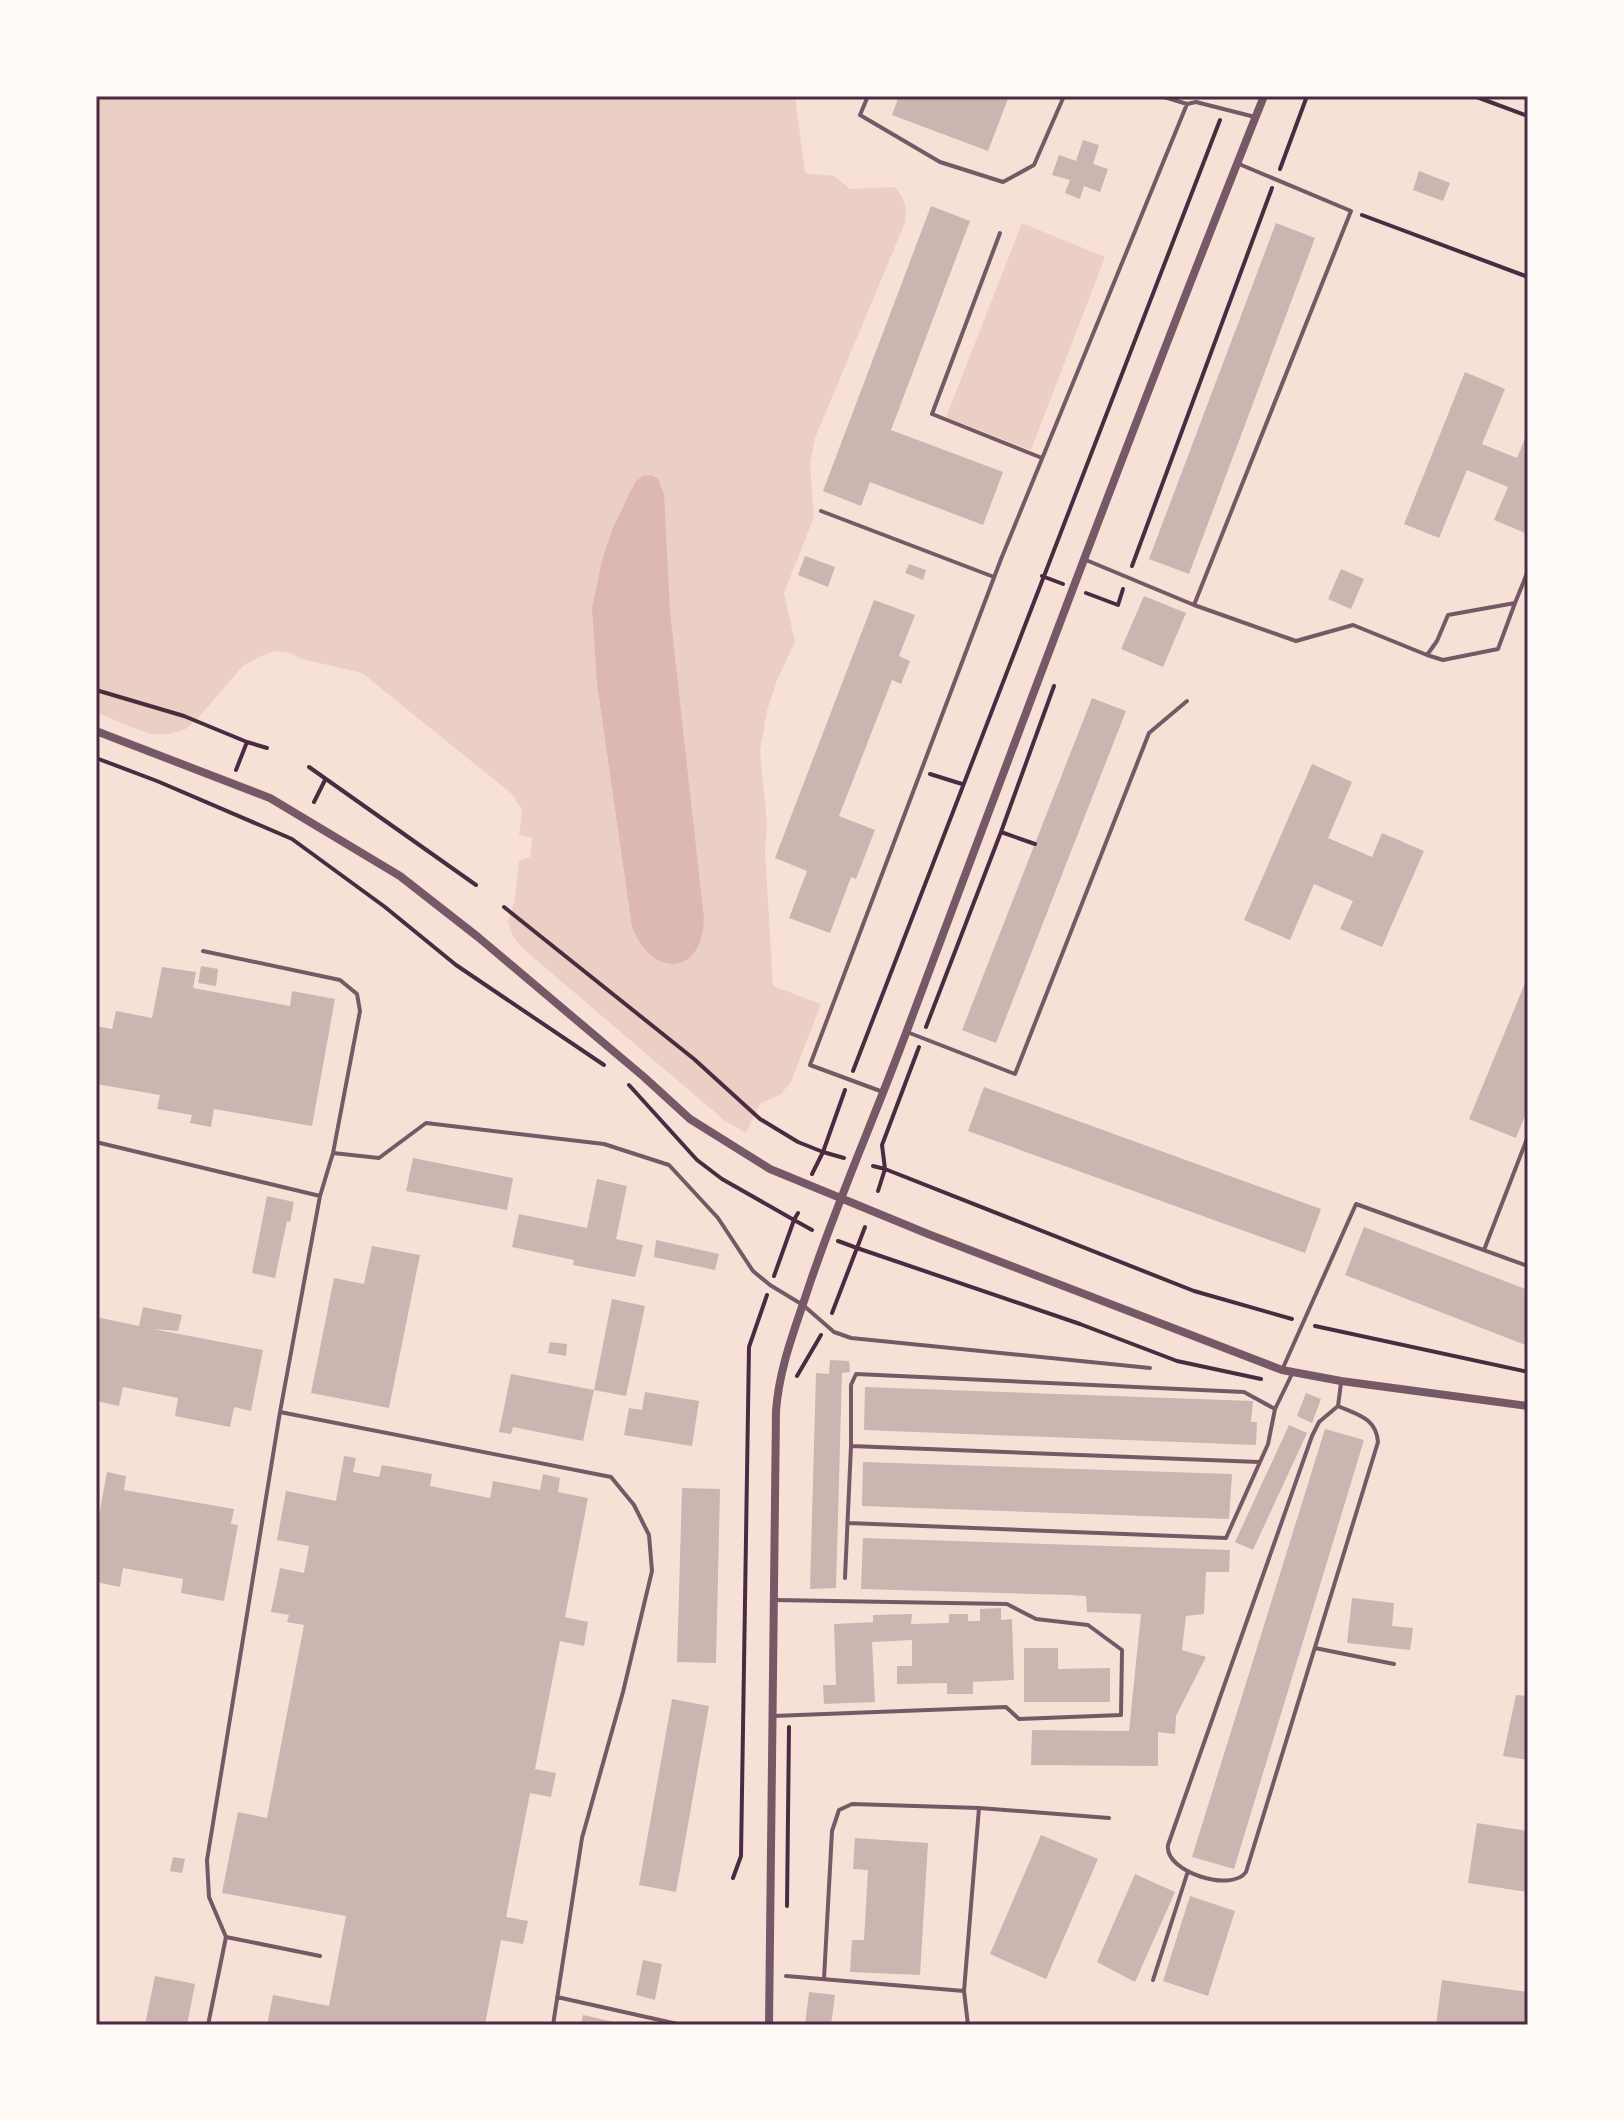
<svg xmlns="http://www.w3.org/2000/svg" width="1624" height="2121" font-family="'PT Sans',sans-serif">
<style>
.green{fill:#ebcfc5}
.water{fill:#dcb8b0}
.building{fill:#ccb4b1}
.lines{fill:none;stroke-linecap:round;stroke-linejoin:round}
.path{stroke:#4a2c40;stroke-width:4}
.service{stroke:#755966;stroke-width:4}
.minor{stroke:#755966;stroke-width:8}
.neatline{fill:none;stroke:#4a2c40;stroke-width:3}
</style>
<rect width="100%" height="100%" fill="#f7e1d7"/>
<!-- green -->
<path class="green" d="M 96,96 L 795,96 L 805,173 L 834,176 L 850,189 L 894,187 C 906,198 907,208 905,223 L 815,438 L 810,464 L 814,517 L 784,593 L 795,642 L 777,680 L 767,711 L 760,751 L 767,824 L 765,851 L 773,986 L 821,1004 L 791,1082 L 781,1094 L 760,1104 L 746,1133 L 724,1120 L 522,948 L 513,936 L 508,922 L 514,903 L 519,861 L 530,857 L 532,838 L 519,835 L 522,810 L 512,794 L 362,673 L 302,659 L 290,653 L 276,651 L 261,656 L 243,666 L 199,717 L 186,729 L 170,734 L 151,734 L 133,728 L 96,712 Z
M 1022,223 L 1105,257 L 1031,450 L 946,417 Z"/>
<!-- water -->
<path class="water" d="M 651,475 L 658,479 L 664,494 L 670,612 L 704,919 C 702,977 652,978 632,927 L 597,683 L 592,609 L 602,560 L 612,530 L 635,482 L 643,476 Z"/>
<!-- building -->
<path class="building" d="M 899,96 L 1009,96 L 988,151 L 892,115 Z
M 1083,140 L 1099,145 L 1093,164 L 1108,169 L 1100,192 L 1084,186 L 1080,199 L 1065,193 L 1070,180 L 1052,175 L 1059,155 L 1076,161 Z
M 1419,171 L 1450,183 L 1443,201 L 1413,190 Z
M 931,206 L 970,221 L 891,430 L 1003,472 L 983,525 L 870,482 L 861,506 L 823,491 Z
M 1276,223 L 1315,238 L 1189,574 L 1149,559 Z
M 1465,372 L 1505,389 L 1482,444 L 1517,458 L 1525,438 L 1528,439 L 1528,534 L 1494,520 L 1508,487 L 1467,470 L 1439,538 L 1404,524 Z
M 805,556 L 835,567 L 828,587 L 798,575 Z
M 909,564 L 926,570 L 923,580 L 905,573 Z
M 1341,569 L 1364,579 L 1351,609 L 1328,599 Z
M 1144,596 L 1186,613 L 1163,667 L 1121,649 Z
M 874,600 L 915,615 L 899,656 L 910,661 L 901,684 L 892,680 L 839,816 L 875,830 L 856,879 L 851,877 L 830,933 L 789,918 L 807,871 L 775,858 Z
M 1092,698 L 1126,711 L 996,1043 L 962,1030 Z
M 1312,764 L 1352,782 L 1328,838 L 1372,857 L 1382,833 L 1424,851 L 1382,947 L 1340,929 L 1353,901 L 1314,884 L 1290,940 L 1244,920 Z
M 201,966 L 218,969 L 216,986 L 198,983 Z
M 162,967 L 196,972 L 193,988 L 290,1006 L 292,991 L 335,999 L 312,1126 L 214,1109 L 211,1127 L 190,1123 L 192,1115 L 157,1109 L 160,1095 L 96,1084 L 96,1026 L 112,1029 L 116,1011 L 152,1018 Z
M 1528,976 L 1528,1108 L 1516,1138 L 1469,1119 Z
M 984,1087 L 1321,1209 L 1305,1253 L 968,1131 Z
M 413,1158 L 513,1178 L 507,1210 L 406,1191 Z
M 597,1179 L 627,1186 L 616,1239 L 643,1245 L 635,1277 L 573,1265 L 574,1260 L 512,1247 L 519,1214 L 587,1228 Z
M 267,1196 L 294,1202 L 290,1222 L 287,1221 L 275,1278 L 252,1273 Z
M 1364,1227 L 1528,1290 L 1528,1346 L 1345,1275 Z
M 656,1240 L 719,1254 L 715,1270 L 654,1257 Z
M 372,1246 L 420,1255 L 389,1408 L 311,1393 L 334,1278 L 364,1284 Z
M 612,1299 L 645,1306 L 626,1396 L 594,1390 Z
M 143,1307 L 182,1315 L 178,1331 L 153,1329 L 263,1350 L 251,1411 L 234,1407 L 230,1427 L 175,1416 L 178,1398 L 123,1387 L 119,1406 L 96,1401 L 99,1383 L 96,1382 L 96,1317 L 139,1326 Z
M 550,1342 L 567,1344 L 566,1356 L 548,1353 Z
M 830,1360 L 849,1361 L 850,1372 L 842,1373 L 836,1588 L 810,1589 L 816,1373 L 829,1374 Z
M 511,1374 L 594,1390 L 583,1441 L 513,1427 L 511,1434 L 499,1432 Z
M 865,1387 L 1253,1401 L 1251,1422 L 1257,1422 L 1256,1445 L 864,1430 Z
M 645,1392 L 699,1401 L 692,1446 L 624,1435 L 629,1408 L 642,1410 Z
M 1306,1393 L 1321,1399 L 1312,1423 L 1297,1416 Z
M 1289,1425 L 1307,1433 L 1253,1550 L 1235,1542 Z
M 1325,1429 L 1364,1440 L 1234,1869 L 1192,1857 Z
M 344,1456 L 356,1458 L 353,1472 L 379,1477 L 382,1465 L 432,1474 L 430,1486 L 490,1498 L 493,1481 L 540,1490 L 543,1474 L 560,1478 L 558,1492 L 588,1498 L 565,1617 L 588,1622 L 584,1646 L 560,1641 L 535,1769 L 556,1773 L 551,1797 L 530,1793 L 506,1917 L 528,1921 L 523,1944 L 501,1940 L 485,2025 L 267,2025 L 273,1995 L 329,2006 L 346,1916 L 222,1893 L 238,1812 L 267,1818 L 304,1625 L 287,1622 L 289,1615 L 271,1612 L 280,1568 L 304,1573 L 309,1546 L 277,1540 L 286,1491 L 336,1501 Z
M 863,1462 L 1232,1474 L 1229,1519 L 862,1506 Z
M 107,1472 L 126,1476 L 124,1490 L 234,1509 L 231,1524 L 238,1525 L 224,1601 L 181,1593 L 183,1579 L 123,1568 L 120,1587 L 96,1582 L 96,1532 Z
M 682,1488 L 720,1489 L 716,1663 L 677,1662 Z
M 863,1538 L 1230,1550 L 1229,1572 L 1206,1572 L 1204,1614 L 1186,1616 L 1182,1650 L 1206,1657 L 1176,1716 L 1175,1734 L 1158,1732 L 1158,1766 L 1031,1765 L 1032,1730 L 1129,1731 L 1141,1614 L 1087,1612 L 1086,1596 L 1070,1595 L 861,1589 Z
M 1352,1598 L 1394,1603 L 1392,1626 L 1413,1628 L 1410,1650 L 1347,1643 Z
M 1001,1608 L 1001,1620 L 1012,1619 L 1014,1680 L 973,1682 L 973,1694 L 947,1694 L 947,1683 L 897,1684 L 897,1666 L 912,1666 L 912,1640 L 872,1642 L 875,1702 L 824,1704 L 823,1685 L 836,1685 L 834,1624 L 873,1622 L 873,1615 L 912,1614 L 911,1624 L 949,1623 L 949,1614 L 968,1614 L 968,1621 L 980,1621 L 980,1609 Z
M 1024,1648 L 1058,1648 L 1058,1669 L 1110,1668 L 1110,1702 L 1024,1702 Z
M 1516,1695 L 1528,1696 L 1528,1760 L 1503,1756 Z
M 672,1699 L 709,1706 L 676,1892 L 639,1885 Z
M 1477,1823 L 1528,1831 L 1528,1892 L 1468,1883 Z
M 1041,1835 L 1098,1859 L 1046,1979 L 990,1954 Z
M 855,1838 L 928,1843 L 920,1975 L 850,1972 L 852,1940 L 864,1940 L 868,1870 L 853,1869 Z
M 173,1857 L 185,1859 L 182,1873 L 170,1871 Z
M 1135,1874 L 1175,1892 L 1135,1982 L 1097,1962 Z
M 1190,1896 L 1235,1911 L 1208,1996 L 1163,1981 Z
M 643,1960 L 662,1964 L 655,2000 L 636,1995 Z
M 155,1976 L 195,1984 L 187,2025 L 145,2025 Z
M 1442,1980 L 1528,1992 L 1528,2025 L 1436,2025 Z
M 809,1992 L 835,1995 L 831,2025 L 805,2025 Z
M 583,2015 L 623,2024 L 623,2025 L 581,2025 Z"/>
<g class="lines">
<!-- path -->
<path class="path" d="M 1474,96 L 1528,116
M 1280,169 L 1307,96
M 1362,215 L 1528,277
M 1132,566 L 1272,188
M 1042,576 L 1063,584
M 1086,593 L 1118,605 L 1123,589
M 96,690 L 184,716 L 247,742 L 267,748
M 96,758 L 157,781 L 292,839 L 385,907 L 456,965 L 604,1065
M 309,767 L 476,885
M 236,770 L 247,742
M 930,774 L 962,784
M 314,802 L 325,780
M 1035,844 L 1001,832 L 1054,686
M 504,907 L 694,1059 L 760,1119 L 798,1142 L 823,1152 L 845,1090
M 926,1027 L 1001,832
M 919,1047 L 882,1145 L 885,1169 L 1194,1291 L 1292,1319
M 853,1071 L 1220,120
M 629,1085 L 697,1160 L 722,1179 L 794,1220 L 774,1276
M 873,1166 L 885,1169 L 878,1191
M 812,1174 L 823,1152 L 844,1158
M 798,1213 L 794,1220 L 812,1230
M 838,1241 L 857,1248 L 865,1227
M 832,1313 L 857,1248 L 1080,1324 L 1177,1361 L 1261,1379
M 1315,1326 L 1528,1372
M 797,1376 L 821,1335
M 733,1878 L 741,1856 L 749,1347 L 767,1295
M 787,1906 L 789,1727"/>
<!-- service -->
<path class="service" d="M 868,96 L 860,115 L 940,162 L 1003,182 L 1034,165 L 1064,96
M 1161,96 L 1187,104 L 1196,102 L 1255,117
M 1000,233 L 932,414 L 1042,458
M 821,511 L 994,577
M 1086,560 L 1194,605 L 1296,641 L 1353,625 L 1427,655 L 1437,641 L 1448,615 L 1515,603 L 1528,571
M 1194,605 L 1351,211 L 1239,164
M 1427,655 L 1443,660 L 1498,649 L 1515,603
M 203,951 L 340,980 L 357,994 L 360,1011 L 333,1153 L 320,1196
M 907,1032 L 1015,1074 L 1149,733 L 1187,701
M 883,1092 L 810,1065 L 1001,559 L 1187,104
M 96,1142 L 320,1196 L 280,1412
M 333,1153 L 379,1158 L 426,1123 L 604,1144 L 669,1165 L 718,1218 L 753,1271 L 770,1285 L 803,1305 L 834,1332 L 851,1338 L 1150,1368
M 1484,1250 L 1528,1136
M 1282,1370 L 1356,1204 L 1528,1266
M 1338,1406 C 1358,1415 1376,1418 1378,1442 L 1246,1872 C 1232,1893 1164,1872 1168,1845 L 1312,1436 L 1319,1422 L 1338,1406 L 1341,1383
M 851,1446 L 1259,1462
M 848,1523 L 1226,1538 L 1268,1444 L 1275,1409
M 845,1578 L 851,1446 L 851,1385 L 856,1374 L 1244,1392 L 1275,1409 L 1292,1374
M 1315,1648 L 1394,1664
M 773,1716 L 1006,1707 L 1019,1719 L 1121,1715 L 1122,1650 L 1088,1625 L 1036,1619 L 1007,1604 L 775,1600
M 226,1937 L 320,1956
M 786,1976 L 964,1991 L 979,1808 L 1109,1818
M 824,1979 L 832,1831 L 839,1810 L 852,1804 L 979,1808
M 1153,1980 L 1188,1871
M 964,1991 L 968,2025
M 557,1997 L 682,2025
M 208,2025 L 226,1937 L 209,1897 L 207,1860 L 280,1412 L 611,1477 L 634,1505 L 649,1535 L 652,1571 L 623,1692 L 582,1838 L 553,2025"/>
<!-- minor -->
<path class="minor" d="M 96,731 L 270,798 L 400,876 L 478,937 L 644,1077 L 690,1119 L 770,1169 L 928,1234 L 1282,1370 L 1341,1381 L 1528,1406
M 769,2025 L 776,1411 C 779,1370 793,1334 806,1295 C 836,1203 876,1115 909,1025 C 1025,715 1141,404 1264,96"/>
</g>
<!-- border -->
<rect width="1624" height="2121" fill="none" stroke="#fffaf5" stroke-width="196"/>
<rect x="98" y="98" width="1428" height="1925" class="neatline"/>
</svg>
